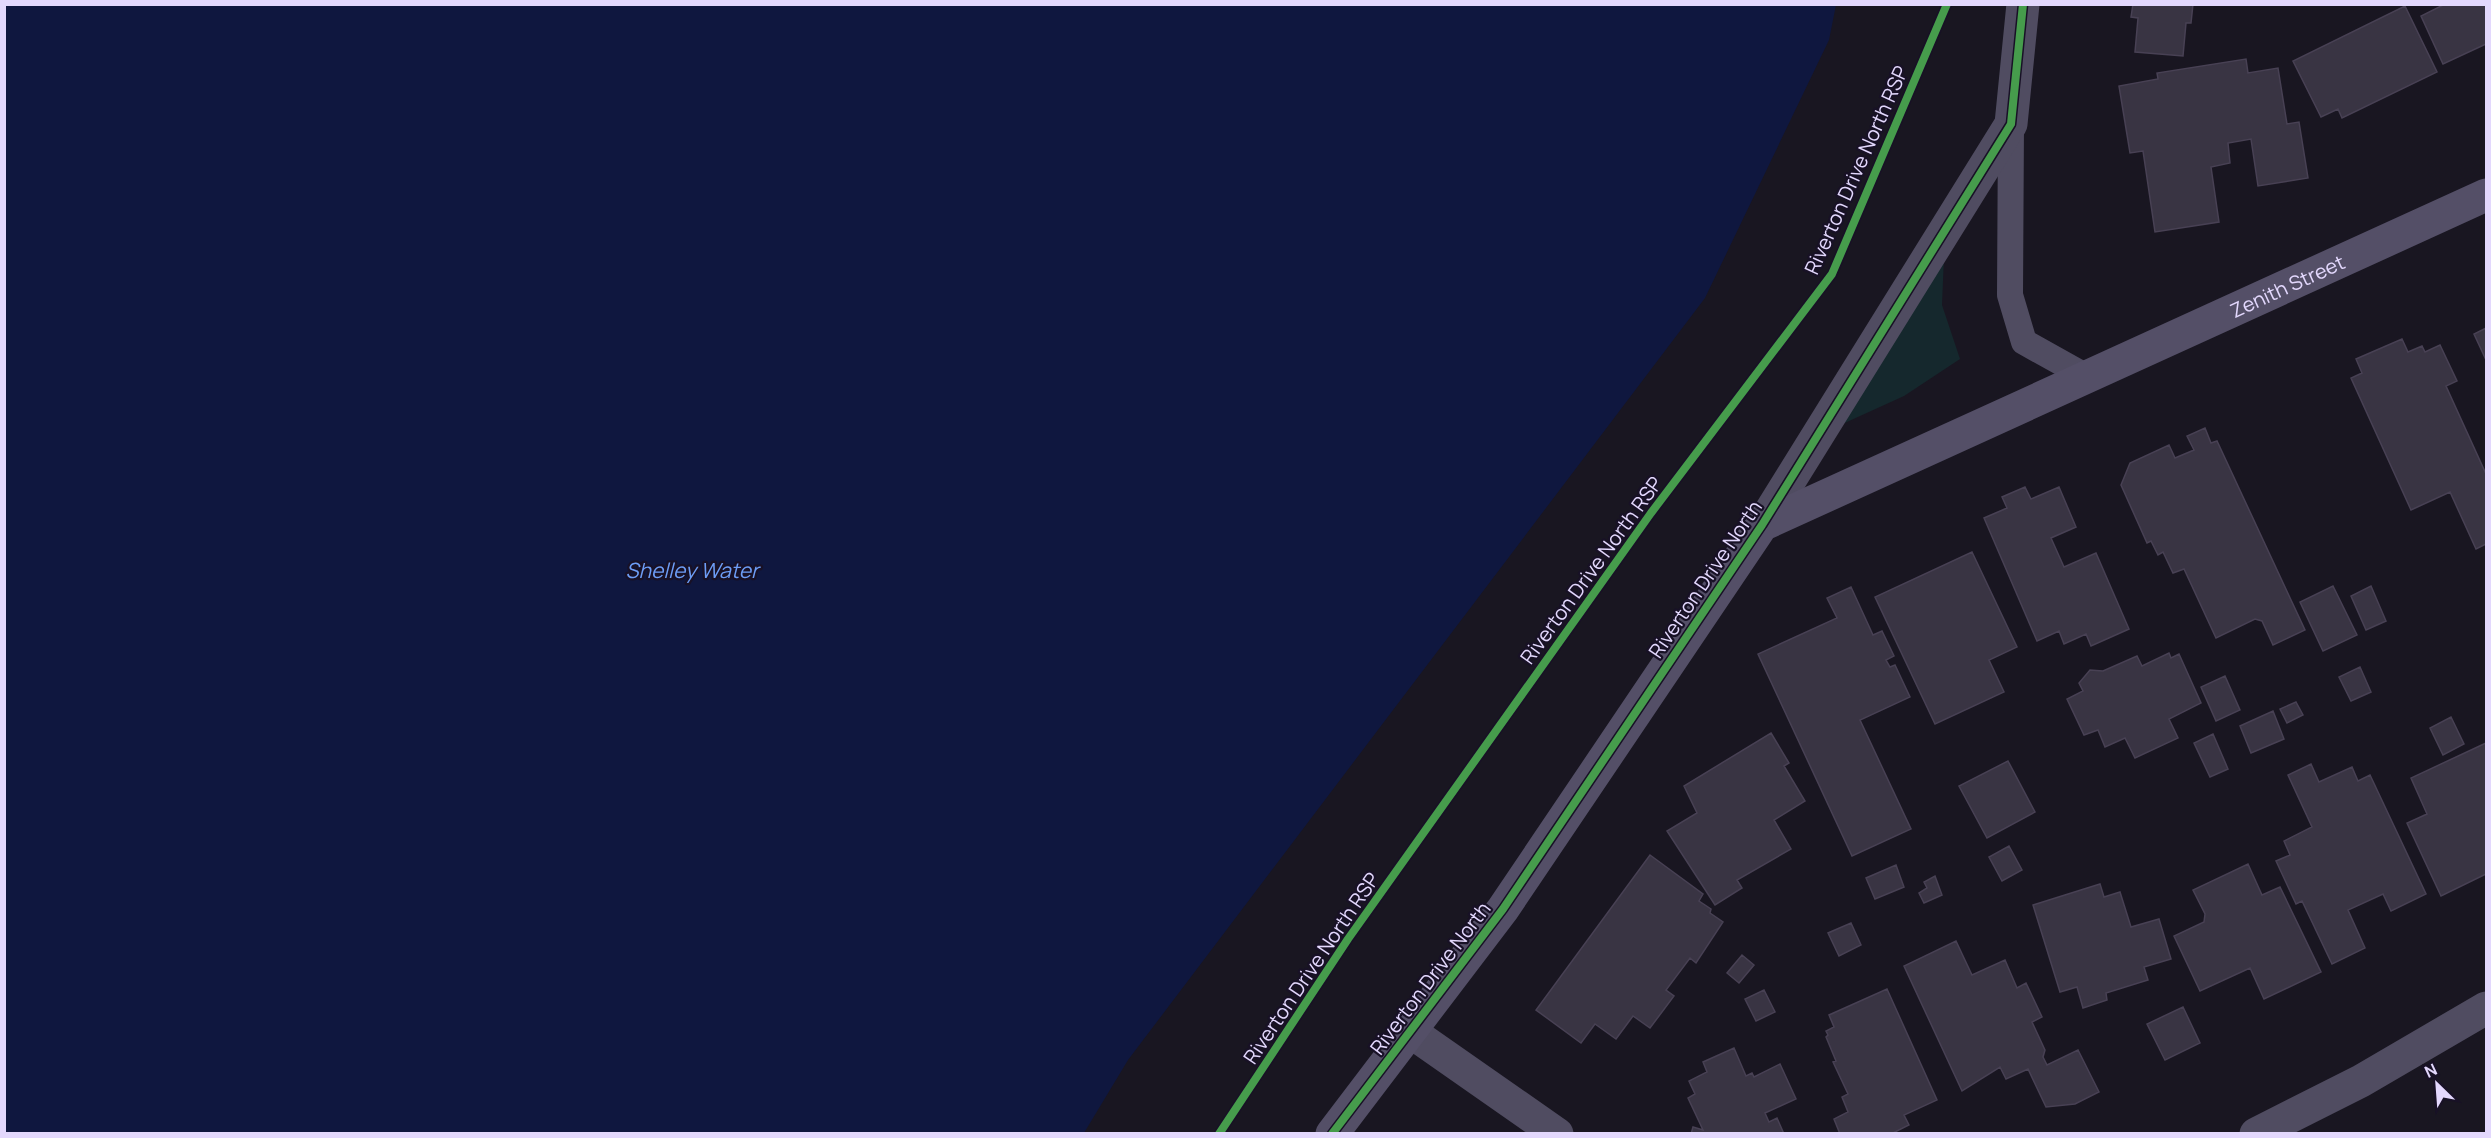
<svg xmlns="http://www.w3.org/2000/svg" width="2491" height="1138" font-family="Manrope,sans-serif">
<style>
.green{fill:#15282d}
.water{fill:#0f173f}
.building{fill:#393443;stroke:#484154;stroke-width:1.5}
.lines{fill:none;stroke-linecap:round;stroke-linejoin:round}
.lane{stroke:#504c61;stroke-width:26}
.street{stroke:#504c61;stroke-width:33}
.secondary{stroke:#544f67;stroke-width:33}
.cycleway-casing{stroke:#181126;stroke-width:11}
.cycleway{stroke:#469c4c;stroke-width:8}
.labels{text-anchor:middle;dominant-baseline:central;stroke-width:4.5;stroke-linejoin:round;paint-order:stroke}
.street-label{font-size:20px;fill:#e3d8fd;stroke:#181126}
.water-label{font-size:21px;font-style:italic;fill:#6d9df6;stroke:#181126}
</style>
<rect width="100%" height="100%" fill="#191621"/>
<!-- green -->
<path class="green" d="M 1945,232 L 1942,305 L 1960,359 L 1904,396 L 1794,446 Z"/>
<!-- water -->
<path class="water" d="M 5,4 L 1836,4 L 1836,5 L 1829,40 L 1705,298 L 1128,1060 L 1084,1133 L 5,1134 Z"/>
<!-- building -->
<path class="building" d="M 2133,4 L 2193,4 L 2191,23 L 2186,23 L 2183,56 L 2135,52 L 2138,18 L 2131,17 Z
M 2445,4 L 2486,4 L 2486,44 L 2443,64 L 2421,16 Z
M 2405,6 L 2437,72 L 2342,118 L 2338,109 L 2321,117 L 2293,61 Z
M 2246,59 L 2248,73 L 2278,68 L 2287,124 L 2299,122 L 2308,178 L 2258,186 L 2251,139 L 2228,143 L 2230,163 L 2211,167 L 2219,222 L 2155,232 L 2143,151 L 2130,153 L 2119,86 L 2158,79 L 2157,73 Z
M 2486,328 L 2486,360 L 2474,334 Z
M 2402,339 L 2408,352 L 2422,346 L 2425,352 L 2440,345 L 2457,381 L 2446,386 L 2486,474 L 2486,544 L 2476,549 L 2450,492 L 2411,510 L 2351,378 L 2362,373 L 2356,359 Z
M 2205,428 L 2211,443 L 2217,441 L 2305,630 L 2273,645 L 2262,621 L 2255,619 L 2216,638 L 2184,569 L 2173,573 L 2163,552 L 2158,555 L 2151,541 L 2147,543 L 2121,485 L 2130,463 L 2169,445 L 2175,458 L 2194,450 L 2187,436 Z
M 2025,487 L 2031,499 L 2059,487 L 2076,527 L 2051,538 L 2064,567 L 2096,553 L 2129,629 L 2091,646 L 2086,634 L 2064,644 L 2059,631 L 2037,641 L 1984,518 L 2007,508 L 2002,497 Z
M 1972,552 L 2017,647 L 1989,660 L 2004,692 L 1935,724 L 1875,597 Z
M 2333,586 L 2357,635 L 2323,651 L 2300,602 Z
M 2371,586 L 2386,621 L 2366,630 L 2351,596 Z
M 1851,587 L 1873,635 L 1882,631 L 1894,656 L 1886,660 L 1890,667 L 1895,665 L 1910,697 L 1860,720 L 1911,829 L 1852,856 L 1758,654 L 1837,618 L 1827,598 Z
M 2169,653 L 2171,658 L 2179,654 L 2201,703 L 2169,719 L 2178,738 L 2135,758 L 2125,738 L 2105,747 L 2098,730 L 2084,735 L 2067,699 L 2083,691 L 2079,683 L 2090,670 L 2103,671 L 2137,656 L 2142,666 Z
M 2360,667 L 2371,692 L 2351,701 L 2339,677 Z
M 2225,676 L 2240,710 L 2216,721 L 2201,687 Z
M 2296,702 L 2303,715 L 2287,723 L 2280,709 Z
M 2273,711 L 2284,739 L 2251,753 L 2240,726 Z
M 2451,717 L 2464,744 L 2443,755 L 2430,728 Z
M 1771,733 L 1789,763 L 1784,766 L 1805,801 L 1774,820 L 1791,849 L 1737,880 L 1742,888 L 1715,905 L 1667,831 L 1697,813 L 1684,786 Z
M 2213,734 L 2228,769 L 2210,777 L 2194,743 Z
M 2486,743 L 2486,874 L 2441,896 L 2407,823 L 2427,814 L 2411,778 Z
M 2008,761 L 2035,812 L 1987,838 L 1959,786 Z
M 2311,764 L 2319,782 L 2352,767 L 2358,781 L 2370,775 L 2426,894 L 2391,911 L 2383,894 L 2348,910 L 2365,948 L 2332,964 L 2302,901 L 2296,904 L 2276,861 L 2290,855 L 2284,841 L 2312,827 L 2288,775 Z
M 2009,846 L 2022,870 L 2002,881 L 1989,857 Z
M 1650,855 L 1703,894 L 1699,901 L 1711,909 L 1710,913 L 1723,922 L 1696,963 L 1690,958 L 1666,990 L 1674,996 L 1650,1028 L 1633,1016 L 1616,1039 L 1595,1024 L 1581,1043 L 1536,1010 Z
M 2248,864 L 2262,895 L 2280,887 L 2321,972 L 2264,999 L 2250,968 L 2200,991 L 2174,936 L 2204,922 L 2205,914 L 2193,890 Z
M 1896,865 L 1904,887 L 1875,899 L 1866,878 Z
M 1935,876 L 1942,895 L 1924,903 L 1919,893 L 1927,888 L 1924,882 Z
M 2100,884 L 2104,897 L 2120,892 L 2131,927 L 2159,919 L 2171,959 L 2144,967 L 2148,980 L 2106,993 L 2107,1000 L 2083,1008 L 2077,987 L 2060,992 L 2033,905 Z
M 1851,923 L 1861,945 L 1839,956 L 1828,933 Z
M 1956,941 L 1972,975 L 2005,960 L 2017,988 L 2026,983 L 2042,1017 L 2032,1022 L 2045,1050 L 2043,1057 L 2047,1065 L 2078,1050 L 2099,1092 L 2075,1104 L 2046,1107 L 2028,1069 L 2006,1079 L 2000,1067 L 1962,1091 L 1904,966 Z
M 1742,955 L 1754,965 L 1739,983 L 1727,973 Z
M 1887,989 L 1937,1100 L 1904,1115 L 1909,1125 L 1891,1134 L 1840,1134 L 1834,1119 L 1848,1112 L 1842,1097 L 1848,1094 L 1833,1062 L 1836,1061 L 1826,1037 L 1828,1035 L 1826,1031 L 1834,1027 L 1829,1015 Z
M 1764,990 L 1775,1012 L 1756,1021 L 1745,999 Z
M 2183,1007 L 2200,1043 L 2165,1060 L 2147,1024 Z
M 1734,1048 L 1746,1076 L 1752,1073 L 1754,1077 L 1780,1064 L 1796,1099 L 1765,1113 L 1769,1122 L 1777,1118 L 1784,1134 L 1691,1134 L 1693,1127 L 1703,1130 L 1688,1098 L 1695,1094 L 1689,1081 L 1707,1072 L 1703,1062 Z"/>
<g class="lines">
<!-- lane -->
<path class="lane" d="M 2011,124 L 2010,295 L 2024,342 L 2087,377"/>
<!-- street -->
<path class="street" d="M 1762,525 L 2011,124 L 2023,4
M 1411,1032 L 1557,1134
M 2256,1134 L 2361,1081 L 2486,1008"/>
<!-- secondary -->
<path class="secondary" id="s1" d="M 1332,1134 L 1503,909 L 1762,525 L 2486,195"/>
<!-- cycleway casing -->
<g class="cycleway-casing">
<path id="cycleway" d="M 1219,1134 L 1348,939 L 1651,513 L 1832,274 L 1947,4
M 1332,1134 L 1503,909 L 1762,525 L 2011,124 L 2023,4"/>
</g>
<!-- cycleway -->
<use href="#cycleway" class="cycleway"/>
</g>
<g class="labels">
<!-- street labels -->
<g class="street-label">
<text transform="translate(1856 170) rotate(-66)">Riverton Drive North RSP</text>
<text stroke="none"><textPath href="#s1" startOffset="1323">Zenith Street</textPath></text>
<text transform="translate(1591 570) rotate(-54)">Riverton Drive North RSP</text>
<text transform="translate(1705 579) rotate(-56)">Riverton Drive North</text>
<text transform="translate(1311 968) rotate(-56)">Riverton Drive North RSP</text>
<text transform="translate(1430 978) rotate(-53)">Riverton Drive North</text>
</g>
<!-- water labels -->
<g class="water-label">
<text x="692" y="570">Shelley Water</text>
</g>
</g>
<!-- border -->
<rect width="2491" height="1138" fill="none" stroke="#e3d8fd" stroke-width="12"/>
<!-- north arrow -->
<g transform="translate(2437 1084) rotate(335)" stroke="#181126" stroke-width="4.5" paint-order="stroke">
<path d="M0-4.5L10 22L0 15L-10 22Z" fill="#e3d8fd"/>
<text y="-9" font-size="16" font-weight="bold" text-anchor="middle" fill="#e3d8fd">N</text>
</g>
</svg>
